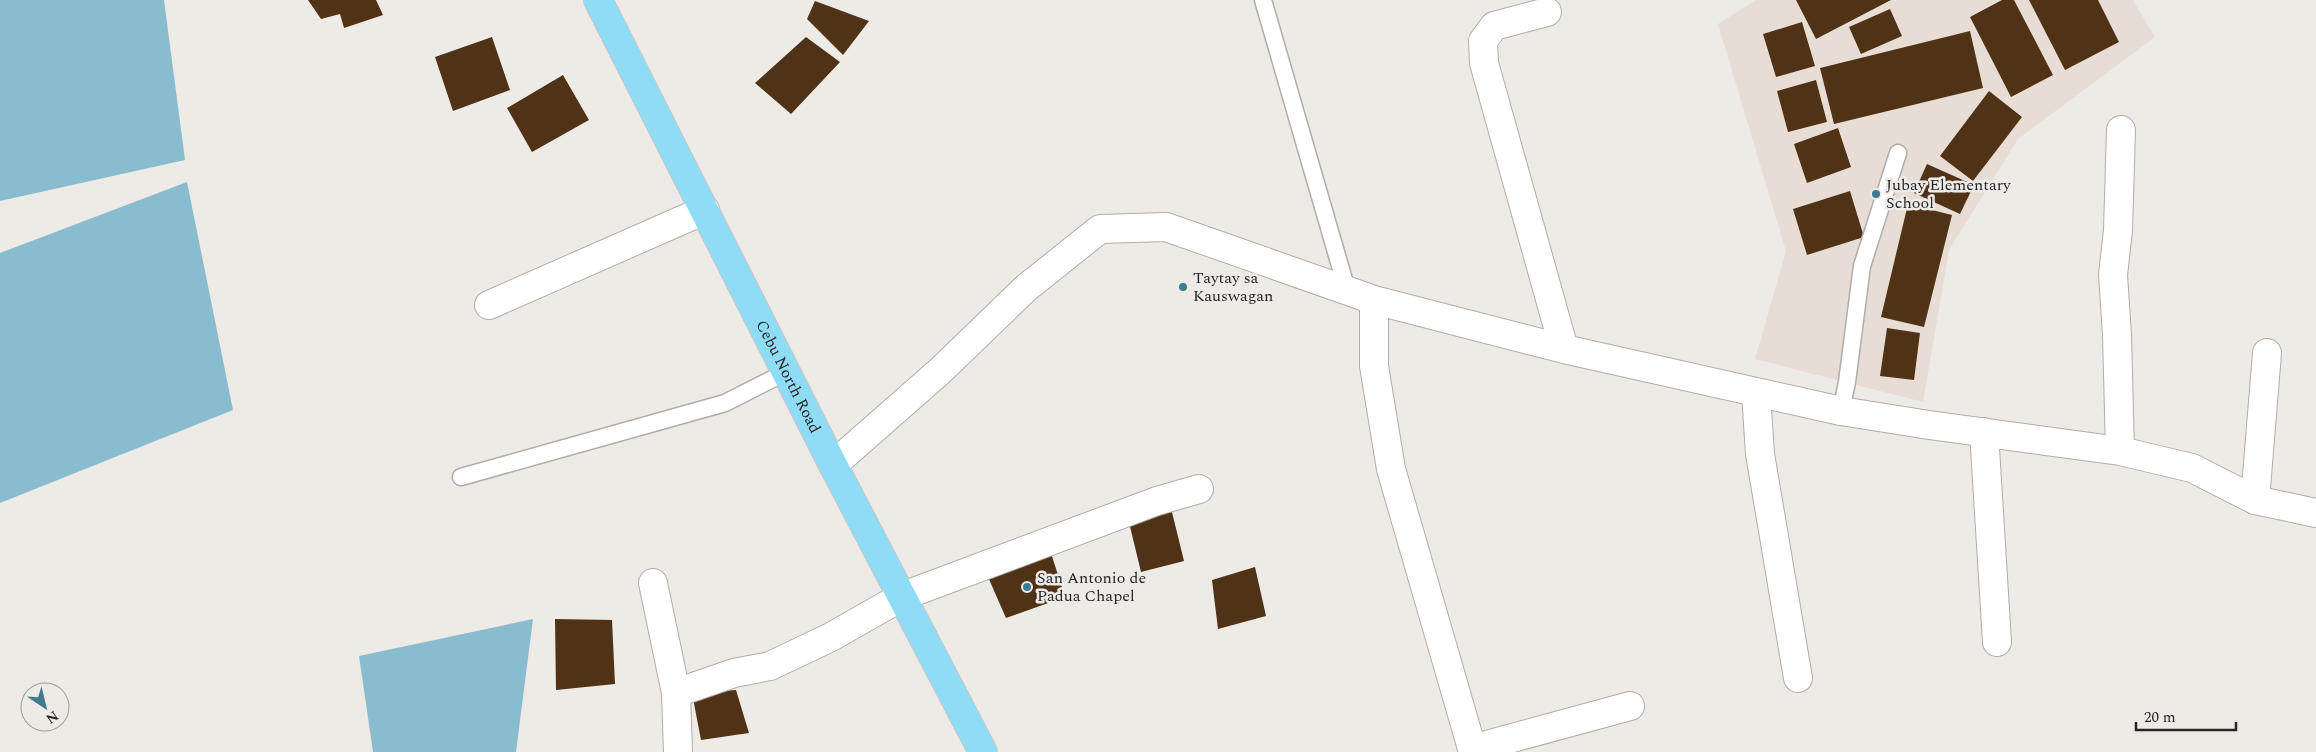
<svg xmlns="http://www.w3.org/2000/svg" width="2316" height="752" font-family="Spectral,serif">
<style>
.built{fill:#e7ddd4}
.water{fill:#8abccf}
.building{fill:#503317}
.lines{fill:none;stroke-linecap:round;stroke-linejoin:round}
.service-casing{stroke:#b0adaa;stroke-width:19}
.minor-casing{stroke:#b0adaa;stroke-width:30}
.trunk-casing{stroke:#c7c7c6;stroke-width:30}
.service{stroke:#fff;stroke-width:16}
.minor{stroke:#fff;stroke-width:28}
.trunk{stroke:#8fdcf7;stroke-width:28}
.poi-dot{fill:#3e7c91;stroke:#eeeae6;stroke-width:2}
.labels{text-anchor:middle;dominant-baseline:central;stroke-width:5;stroke-linejoin:round;paint-order:stroke}
.poi-label{font-size:16px;fill:#282625;stroke:#eeeae6;text-anchor:start}
.street-label{font-size:16px;fill:#282625;stroke:#eeeae6}
</style>
<rect width="100%" height="100%" fill="#eeeae6"/>
<!-- built -->
<path class="built" d="M 1756,0 L 2133,0 L 2155,37 L 2018,139 L 1949,250 L 1923,402 L 1755,359 L 1786,251 L 1718,24 Z"/>
<!-- water -->
<path class="water" d="M 0,0 L 164,0 L 185,160 L 0,201 Z
M 187,182 L 233,410 L 0,503 L 0,253 Z
M 533,619 L 516,752 L 373,752 L 359,656 Z"/>
<!-- building -->
<path class="building" d="M 308,0 L 376,0 L 383,15 L 344,28 L 340,14 L 321,19 Z
M 1796,0 L 1891,0 L 1816,39 Z
M 2002,0 L 2014,0 L 2053,75 L 2011,97 L 1970,17 Z
M 2029,0 L 2098,0 L 2119,42 L 2065,70 Z
M 815,1 L 869,21 L 843,55 L 807,19 Z
M 1890,9 L 1902,36 L 1861,54 L 1849,27 Z
M 1802,22 L 1815,66 L 1776,77 L 1763,34 Z
M 1970,31 L 1983,88 L 1834,124 L 1820,68 Z
M 492,37 L 510,90 L 453,111 L 435,57 Z
M 806,37 L 840,62 L 791,114 L 755,83 Z
M 563,75 L 589,120 L 532,152 L 507,108 Z
M 1816,80 L 1827,122 L 1788,132 L 1777,91 Z
M 1989,91 L 2022,117 L 1973,181 L 1940,156 Z
M 1838,128 L 1851,167 L 1807,183 L 1794,144 Z
M 1927,164 L 1974,185 L 1960,214 L 1914,193 Z
M 1850,191 L 1864,237 L 1807,255 L 1793,209 Z
M 1908,204 L 1952,215 L 1924,327 L 1881,317 Z
M 1887,328 L 1920,333 L 1914,380 L 1880,376 Z
M 1170,504 L 1184,561 L 1141,572 L 1127,514 Z
M 1051,553 L 1065,597 L 1006,618 L 988,577 Z
M 1255,567 L 1266,616 L 1218,629 L 1212,580 Z
M 555,619 L 612,620 L 615,684 L 556,690 Z
M 736,690 L 749,733 L 701,740 L 692,693 Z"/>
<g class="lines">
<!-- service casing -->
<g class="service-casing">
<path id="service" d="M 1263,0 L 1347,290
M 1841,411 L 1847,382 L 1862,266 L 1898,153
M 461,477 L 725,403 L 786,372"/>
</g>
<!-- minor casing -->
<g class="minor-casing">
<path id="minor" d="M 1547,12 L 1494,26 L 1483,41 L 1484,63 L 1564,349
M 1374,300 L 1374,366 L 1391,469 L 1473,752
M 489,305 L 705,210
M 1756,393 L 1760,454 L 1798,678
M 1984,432 L 1997,642
M 2120,451 L 2117,335 L 2113,275 L 2118,230 L 2121,130
M 833,465 L 940,371 L 1026,288 L 1100,229 L 1166,227 L 1374,300 L 1564,349 L 1841,411 L 1929,425 L 2120,451 L 2192,468 L 2255,500 L 2316,513
M 2255,500 L 2267,353
M 653,583 L 676,693 L 678,752
M 676,693 L 734,673 L 770,666 L 831,637 L 903,596 L 1157,501 L 1199,489
M 1472,749 L 1630,706"/>
</g>
<!-- trunk casing -->
<g class="trunk-casing">
<g id="trunk">
<path id="s1" d="M 598,0 L 833,465 L 983,752"/>
</g>
</g>
<!-- service -->
<use href="#service" class="service"/>
<!-- minor -->
<use href="#minor" class="minor"/>
<!-- trunk -->
<use href="#trunk" class="trunk"/>
</g>
<!-- markers -->
<g class="poi-dot">
<circle cx="1876" cy="194" r="5"/>
<circle cx="1183" cy="287" r="5"/>
<circle cx="1027" cy="587" r="5"/>
</g>
<g class="labels">
<!-- poi labels -->
<g class="poi-label">
<text x="1886" y="185">Jubay Elementary<tspan x="1886" dy="18">School</tspan></text>
<text x="1193" y="278">Taytay sa<tspan x="1193" dy="18">Kauswagan</tspan></text>
<text x="1037" y="578">San Antonio de<tspan x="1037" dy="18">Padua Chapel</tspan></text>
</g>
<!-- street labels -->
<g class="street-label">
<text stroke="none"><textPath href="#s1" startOffset="422">Cebu North Road</textPath></text>
</g>
</g>
<!-- north arrow -->
<g transform="translate(45 707) rotate(145)"><circle r="24" fill="#eeeae6" stroke="#9f9c99"/>
<path d="M0-4L9 19L0 12L-9 19Z" fill="#3e7c91"/>
<text y="-8" font-size="14" font-weight="bold" text-anchor="middle" fill="#282625">N</text>
</g>
<!-- scale -->
<path d="M2136 722v8h100v-8" fill="none" stroke="#282625" stroke-width="2.5"/>
<text x="2144" y="722" font-size="15" fill="#282625" stroke="#eeeae6" stroke-width="4" paint-order="stroke">20 m</text>
</svg>
